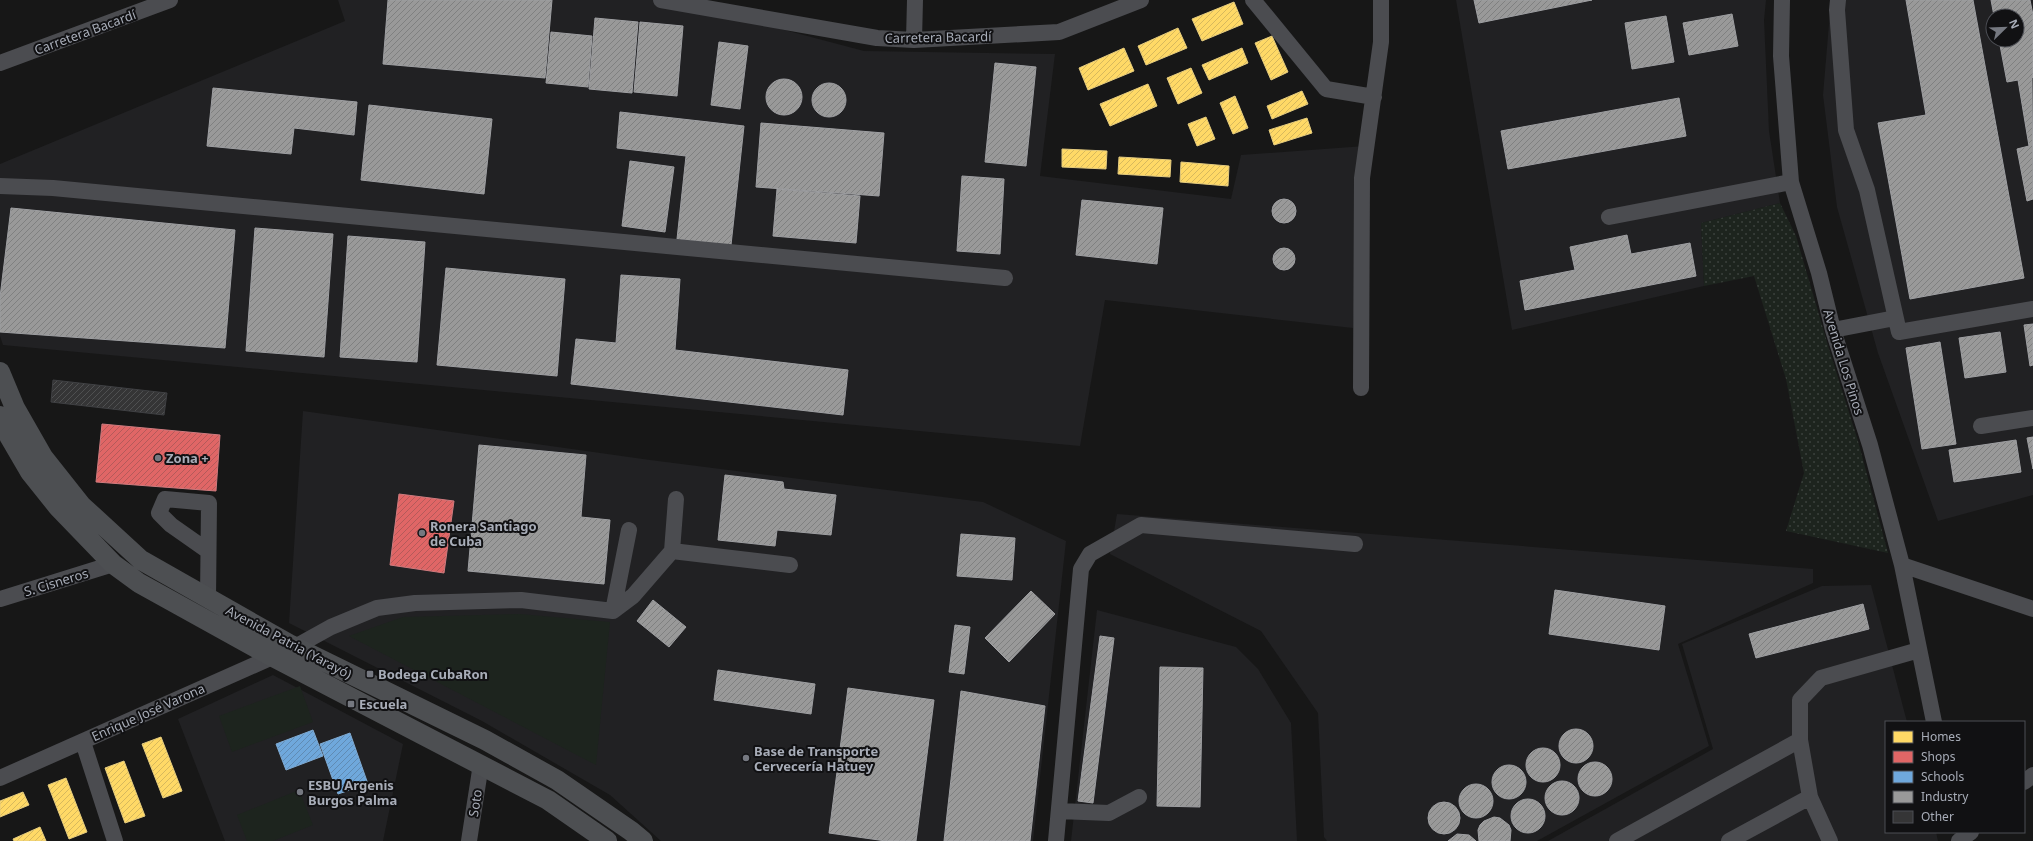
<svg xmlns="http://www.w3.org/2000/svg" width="2033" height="841" font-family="'Noto Sans',sans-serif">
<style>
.built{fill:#212123;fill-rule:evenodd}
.grass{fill:url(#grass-dots)}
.park{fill:#1d241e}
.homes{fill:url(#homes-hatch);stroke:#e5cc7f}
.shops{fill:url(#shops-hatch);stroke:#cf7b7f}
.schools{fill:url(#schools-hatch);stroke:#80aad1}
.industry{fill:url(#industry-hatch);stroke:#9e9fa2}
.building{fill:url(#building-hatch);stroke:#3f4043}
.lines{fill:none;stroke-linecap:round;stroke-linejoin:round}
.minor{stroke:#4b4c50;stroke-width:16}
.major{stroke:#4d4f52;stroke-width:20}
.poi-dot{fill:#757880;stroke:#111113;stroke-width:1.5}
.labels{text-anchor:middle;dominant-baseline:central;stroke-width:4;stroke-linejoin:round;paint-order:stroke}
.street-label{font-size:13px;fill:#a8adb8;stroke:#111113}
.poi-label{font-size:13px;font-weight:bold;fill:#a8adb8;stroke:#111113;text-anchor:start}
</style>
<defs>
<pattern id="grass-dots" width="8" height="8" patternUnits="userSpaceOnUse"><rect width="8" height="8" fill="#1d241e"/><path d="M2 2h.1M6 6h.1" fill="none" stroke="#3b413d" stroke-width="1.8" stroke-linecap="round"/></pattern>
<pattern id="homes-hatch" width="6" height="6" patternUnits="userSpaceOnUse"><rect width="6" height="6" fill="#ffd966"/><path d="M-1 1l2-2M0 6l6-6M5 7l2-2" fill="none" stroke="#d6b85d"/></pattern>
<pattern id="shops-hatch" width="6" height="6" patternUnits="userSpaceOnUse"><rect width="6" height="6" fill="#e06666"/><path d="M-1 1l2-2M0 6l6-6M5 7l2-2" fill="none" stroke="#b45a5a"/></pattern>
<pattern id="schools-hatch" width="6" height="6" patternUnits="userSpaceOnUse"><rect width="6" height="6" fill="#6fa8dc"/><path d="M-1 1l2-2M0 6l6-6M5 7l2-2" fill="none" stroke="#608bb3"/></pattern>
<pattern id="industry-hatch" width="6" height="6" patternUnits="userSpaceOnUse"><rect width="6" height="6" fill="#999"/><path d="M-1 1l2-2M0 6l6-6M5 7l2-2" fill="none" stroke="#7f8080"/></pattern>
<pattern id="building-hatch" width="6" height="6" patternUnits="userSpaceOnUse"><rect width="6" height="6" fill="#353536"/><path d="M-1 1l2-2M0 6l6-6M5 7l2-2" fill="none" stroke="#4f5051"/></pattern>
</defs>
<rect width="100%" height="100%" fill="#171717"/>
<!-- built -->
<path class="built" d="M 338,0 L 671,0 L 864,51 L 1055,54 L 1040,176 L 1231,199 L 1241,155 L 1365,146 L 1353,328 L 1105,300 L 1080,446 L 3,345 L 0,336 L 0,164 L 345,21 Z
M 1456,0 L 1766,0 L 1764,20 L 1769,131 L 1780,203 L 1701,223 L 1704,286 L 1512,330 Z
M 1831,0 L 2033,0 L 2033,495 L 1938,521 L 1878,353 L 1837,207 L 1823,95 ZM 1993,16 L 2017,16 L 2017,40 L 1993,40 Z
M 303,411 L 650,460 L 983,502 L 1066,541 L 1033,841 L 661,841 L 610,795 L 482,721 L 289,623 Z
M 1117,514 L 1813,569 L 1813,583 L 1678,644 L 1709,746 L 1537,841 L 1327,841 L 1324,837 L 1318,713 L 1261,631 L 1110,554 Z
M 1871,585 L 1907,722 L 1886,722 L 1886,832 L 1936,832 L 1938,841 L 1548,841 L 1713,749 L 1682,644 L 1822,586 Z
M 1097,610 L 1236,647 L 1258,669 L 1291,723 L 1297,841 L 1071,841 Z
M 273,675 L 403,744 L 383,841 L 225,841 L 178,719 Z"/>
<!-- grass -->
<path class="grass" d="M 1780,203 L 1796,236 L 1829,349 L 1858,441 L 1888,553 L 1786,531 L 1804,473 L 1786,379 L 1754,276 L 1704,286 L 1701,223 Z"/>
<!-- park -->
<path class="park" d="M 520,614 L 610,622 L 596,765 L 349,636 L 403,617 Z
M 300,686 L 313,722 L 232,752 L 219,716 Z
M 299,790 L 313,825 L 273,841 L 247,841 L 237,815 Z"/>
<!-- homes -->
<path class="homes" d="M 1234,2 L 1243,24 L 1202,41 L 1192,19 Z
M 1178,28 L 1187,48 L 1146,65 L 1138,46 Z
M 1272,36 L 1288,72 L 1271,80 L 1255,43 Z
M 1124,48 L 1134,71 L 1088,90 L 1079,68 Z
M 1242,48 L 1248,63 L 1209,80 L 1202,65 Z
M 1191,68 L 1202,93 L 1178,104 L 1167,78 Z
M 1148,84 L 1157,106 L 1110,126 L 1100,104 Z
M 1302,91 L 1308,104 L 1272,119 L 1267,106 Z
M 1235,96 L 1248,128 L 1233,134 L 1220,103 Z
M 1206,117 L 1215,139 L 1197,146 L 1188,124 Z
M 1307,118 L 1312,133 L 1274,145 L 1269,130 Z
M 1062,149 L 1107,151 L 1106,169 L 1062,167 Z
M 1119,157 L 1171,160 L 1170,177 L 1118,174 Z
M 1181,162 L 1229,166 L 1228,186 L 1180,182 Z
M 161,737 L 182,791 L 163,798 L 142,744 Z
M 124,761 L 145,816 L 125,823 L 105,768 Z
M 66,778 L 87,832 L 69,839 L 48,785 Z
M 23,792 L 29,805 L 0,817 L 0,801 Z
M 40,827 L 46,841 L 14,841 L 13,839 Z"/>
<!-- shops -->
<path class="shops" d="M 102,424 L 220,435 L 216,491 L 96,482 Z
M 399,494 L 454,501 L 444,573 L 390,565 Z"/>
<!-- schools -->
<path class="schools" d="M 313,730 L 323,756 L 286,770 L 276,744 Z
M 350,733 L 368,784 L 338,794 L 320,744 Z"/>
<!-- industry -->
<path class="industry" d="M 388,0 L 552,0 L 545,78 L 383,64 Z
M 1474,0 L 1592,0 L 1479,23 Z
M 1906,0 L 1973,0 L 2024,278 L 1910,299 L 1878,123 L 1926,115 Z
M 1991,0 L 2030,0 L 2033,15 L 2033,77 L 2032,78 L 2033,199 L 2027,201 L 2017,149 L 2029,146 L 2018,80 L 2007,82 L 1999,40 L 2017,40 L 2017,16 L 1994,16 Z
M 1732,14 L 1738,46 L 1689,55 L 1683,23 Z
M 1666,16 L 1674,62 L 1632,69 L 1625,23 Z
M 595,18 L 638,22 L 632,93 L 589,89 Z
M 640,22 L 683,26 L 677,96 L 634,92 Z
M 551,32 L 592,36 L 588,87 L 546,83 Z
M 719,42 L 748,46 L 740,109 L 711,105 Z
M 995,63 L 1036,67 L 1026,166 L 985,162 Z
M766 97a18 18 0 1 1 36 0a18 18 0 1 1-36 0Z
M812 100a17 17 0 1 1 34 0a17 17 0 1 1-34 0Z
M 213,88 L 357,102 L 354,135 L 294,128 L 291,154 L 207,146 Z
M 1679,98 L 1686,136 L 1508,169 L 1501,131 Z
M 369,105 L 492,119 L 484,194 L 361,180 Z
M 620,112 L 744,126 L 731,245 L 677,239 L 686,156 L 617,148 Z
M 761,123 L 884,133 L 879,196 L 756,187 Z
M 630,161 L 674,167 L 665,232 L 622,226 Z
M 962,176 L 1004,179 L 1000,254 L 957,251 Z
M 777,189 L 860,196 L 856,243 L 773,236 Z
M1272 211a12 12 0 1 1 24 0a12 12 0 1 1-24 0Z
M 1082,200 L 1163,208 L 1157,264 L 1076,255 Z
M 11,208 L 235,230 L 225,348 L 0,332 L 0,297 Z
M 255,228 L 333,234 L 324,357 L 246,351 Z
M 1627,235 L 1631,254 L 1690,243 L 1696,276 L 1525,310 L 1520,281 L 1575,270 L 1570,247 Z
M 348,236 L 425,242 L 417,362 L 340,357 Z
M1273 259a11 11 0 1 1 22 0a11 11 0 1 1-22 0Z
M 446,268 L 565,279 L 557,376 L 437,365 Z
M 621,275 L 680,279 L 675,350 L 848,370 L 843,415 L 571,384 L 576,339 L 616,343 Z
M 2033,324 L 2033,365 L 2030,366 L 2024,325 Z
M 2000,332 L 2006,372 L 1965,378 L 1959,338 Z
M 1940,342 L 1956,444 L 1922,449 L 1906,348 Z
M 2033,437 L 2033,469 L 2027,438 Z
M 2016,440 L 2021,472 L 1954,482 L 1949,450 Z
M 479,445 L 586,455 L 581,517 L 610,520 L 604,584 L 468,571 Z
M 725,475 L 783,482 L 784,489 L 836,495 L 831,535 L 777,530 L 775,546 L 718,540 Z
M 961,534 L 1015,538 L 1012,580 L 957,576 Z
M 1555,590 L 1665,606 L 1659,650 L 1549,634 Z
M 1031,591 L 1055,614 L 1009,662 L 985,638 Z
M 653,600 L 686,627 L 669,647 L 637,621 Z
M 1863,604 L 1869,629 L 1756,658 L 1749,634 Z
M 955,625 L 970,627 L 964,674 L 949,672 Z
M 1100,636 L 1114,638 L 1093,803 L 1078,801 Z
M 1160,667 L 1203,668 L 1200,807 L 1157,806 Z
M 718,670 L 815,684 L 811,714 L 714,700 Z
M 848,688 L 934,700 L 916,841 L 886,841 L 829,833 Z
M 961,691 L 1045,706 L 1030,841 L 944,841 Z
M1559 746a17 17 0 1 1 34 0a17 17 0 1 1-34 0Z
M1526 765a17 17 0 1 1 34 0a17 17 0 1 1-34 0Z
M1578 779a17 17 0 1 1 34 0a17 17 0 1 1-34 0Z
M1492 782a17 17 0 1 1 34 0a17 17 0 1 1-34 0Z
M1545 798a17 17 0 1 1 34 0a17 17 0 1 1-34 0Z
M1459 801a17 17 0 1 1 34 0a17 17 0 1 1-34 0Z
M1511 816a17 17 0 1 1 34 0a17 17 0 1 1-34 0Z
M1428 818a16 16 0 1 1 32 0a16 16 0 1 1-32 0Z
M 1494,817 L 1500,818 L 1509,825 L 1511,830 L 1510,841 L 1479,841 L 1478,830 L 1480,825 L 1484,821 Z
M 1457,834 L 1469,835 L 1476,841 L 1448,841 Z"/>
<!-- building -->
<path class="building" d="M 53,380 L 167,393 L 164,415 L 51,402 Z"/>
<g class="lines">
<!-- minor -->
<path class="minor" d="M 661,0 L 877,38 L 914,40 L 1059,32 L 1141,0
M 1253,0 L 1326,89 L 1374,97
M 1782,0 L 1781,56 L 1791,182 L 1819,273 L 1833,330 L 1870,445 L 1902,565 L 1934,722
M 1838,0 L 1837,10 L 1846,130 L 1867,190 L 1899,332 L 2033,309
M 914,40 L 915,0
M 0,63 L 170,0
M 0,186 L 53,188 L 1005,278
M 1609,217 L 1791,182
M 1833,330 L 1895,318
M 1361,388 L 1362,178 L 1381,42 L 1381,0
M 1981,426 L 2033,418
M 208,551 L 171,525 L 159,513 L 165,499 L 209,503 L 208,599
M 672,551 L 790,565
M 1902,565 L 2033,609
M 0,599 L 113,564
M 613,611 L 633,596 L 672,551 L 676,499
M 1800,740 L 1810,797 L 1830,841
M 83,742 L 115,841
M 0,778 L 295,647 L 331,627 L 377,608 L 415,603 L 521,600 L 613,611 L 629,530
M 2024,782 L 2033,775
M 1059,811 L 1109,813 L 1139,797
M 469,841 L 481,764
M 1056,841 L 1081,569 L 1090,554 L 1141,525 L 1355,544
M 1617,841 L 1800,740 L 1800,700 L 1821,678 L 1919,650
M 1729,841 L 1810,797
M 1959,841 L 1971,832"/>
<!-- major -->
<path class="major" d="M 0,372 L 15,408 L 43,457 L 81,505 L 141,560 L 289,644 L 485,740 L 557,780 L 631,831 L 643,841
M 0,416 L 9,436 L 30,472 L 58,507 L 113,564 L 139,583 L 271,656 L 548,800 L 607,841"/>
</g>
<!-- markers -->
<g class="poi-dot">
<circle cx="158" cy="458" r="4"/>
<circle cx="422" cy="533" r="4"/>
<rect x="366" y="670" width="8" height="8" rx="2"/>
<rect x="347" y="700" width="8" height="8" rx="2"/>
<circle cx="746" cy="758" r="4"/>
<circle cx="300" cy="792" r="4"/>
</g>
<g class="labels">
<!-- street labels -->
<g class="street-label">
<text transform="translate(85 32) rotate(-20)">Carretera Bacardí</text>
<text transform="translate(938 37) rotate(-1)">Carretera Bacardí</text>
<text transform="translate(1844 362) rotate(73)">Avenida Los Pinos</text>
<text transform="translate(56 582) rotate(-17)">S. Cisneros</text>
<text transform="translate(289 642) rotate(28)">Avenida Patria (Yarayó)</text>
<text transform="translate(148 712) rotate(-24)">Enrique José Varona</text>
<text transform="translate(475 803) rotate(-81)">Soto</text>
</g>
<!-- poi labels -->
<g class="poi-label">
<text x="166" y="458">Zona +</text>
<text x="430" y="526">Ronera Santiago<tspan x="430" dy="15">de Cuba</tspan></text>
<text x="378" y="674">Bodega CubaRon</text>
<text x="359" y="704">Escuela</text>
<text x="754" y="751">Base de Transporte<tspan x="754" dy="15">Cervecería Hatuey</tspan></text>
<text x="308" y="785">ESBU Argenis<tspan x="308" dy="15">Burgos Palma</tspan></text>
</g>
</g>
<!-- legend -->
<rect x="1885" y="721" width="140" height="112" fill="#111113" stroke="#4d4f55"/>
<rect x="1893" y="731" width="20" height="12" fill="#ffd966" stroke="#4d4f55"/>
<text x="1921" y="741" font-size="12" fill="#a8adb8">Homes</text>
<rect x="1893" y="751" width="20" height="12" fill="#e06666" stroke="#4d4f55"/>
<text x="1921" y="761" font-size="12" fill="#a8adb8">Shops</text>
<rect x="1893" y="771" width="20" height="12" fill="#6fa8dc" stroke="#4d4f55"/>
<text x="1921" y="781" font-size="12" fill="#a8adb8">Schools</text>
<rect x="1893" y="791" width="20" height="12" fill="#999999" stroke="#4d4f55"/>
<text x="1921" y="801" font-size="12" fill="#a8adb8">Industry</text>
<rect x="1893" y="811" width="20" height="12" fill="#353536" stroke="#4d4f55"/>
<text x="1921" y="821" font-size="12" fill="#a8adb8">Other</text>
<!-- north arrow -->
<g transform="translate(2005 28) rotate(67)"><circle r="19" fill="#111113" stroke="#4d4f55"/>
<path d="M0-3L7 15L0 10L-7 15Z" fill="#757880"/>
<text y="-6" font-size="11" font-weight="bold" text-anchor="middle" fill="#a8adb8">N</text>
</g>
</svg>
